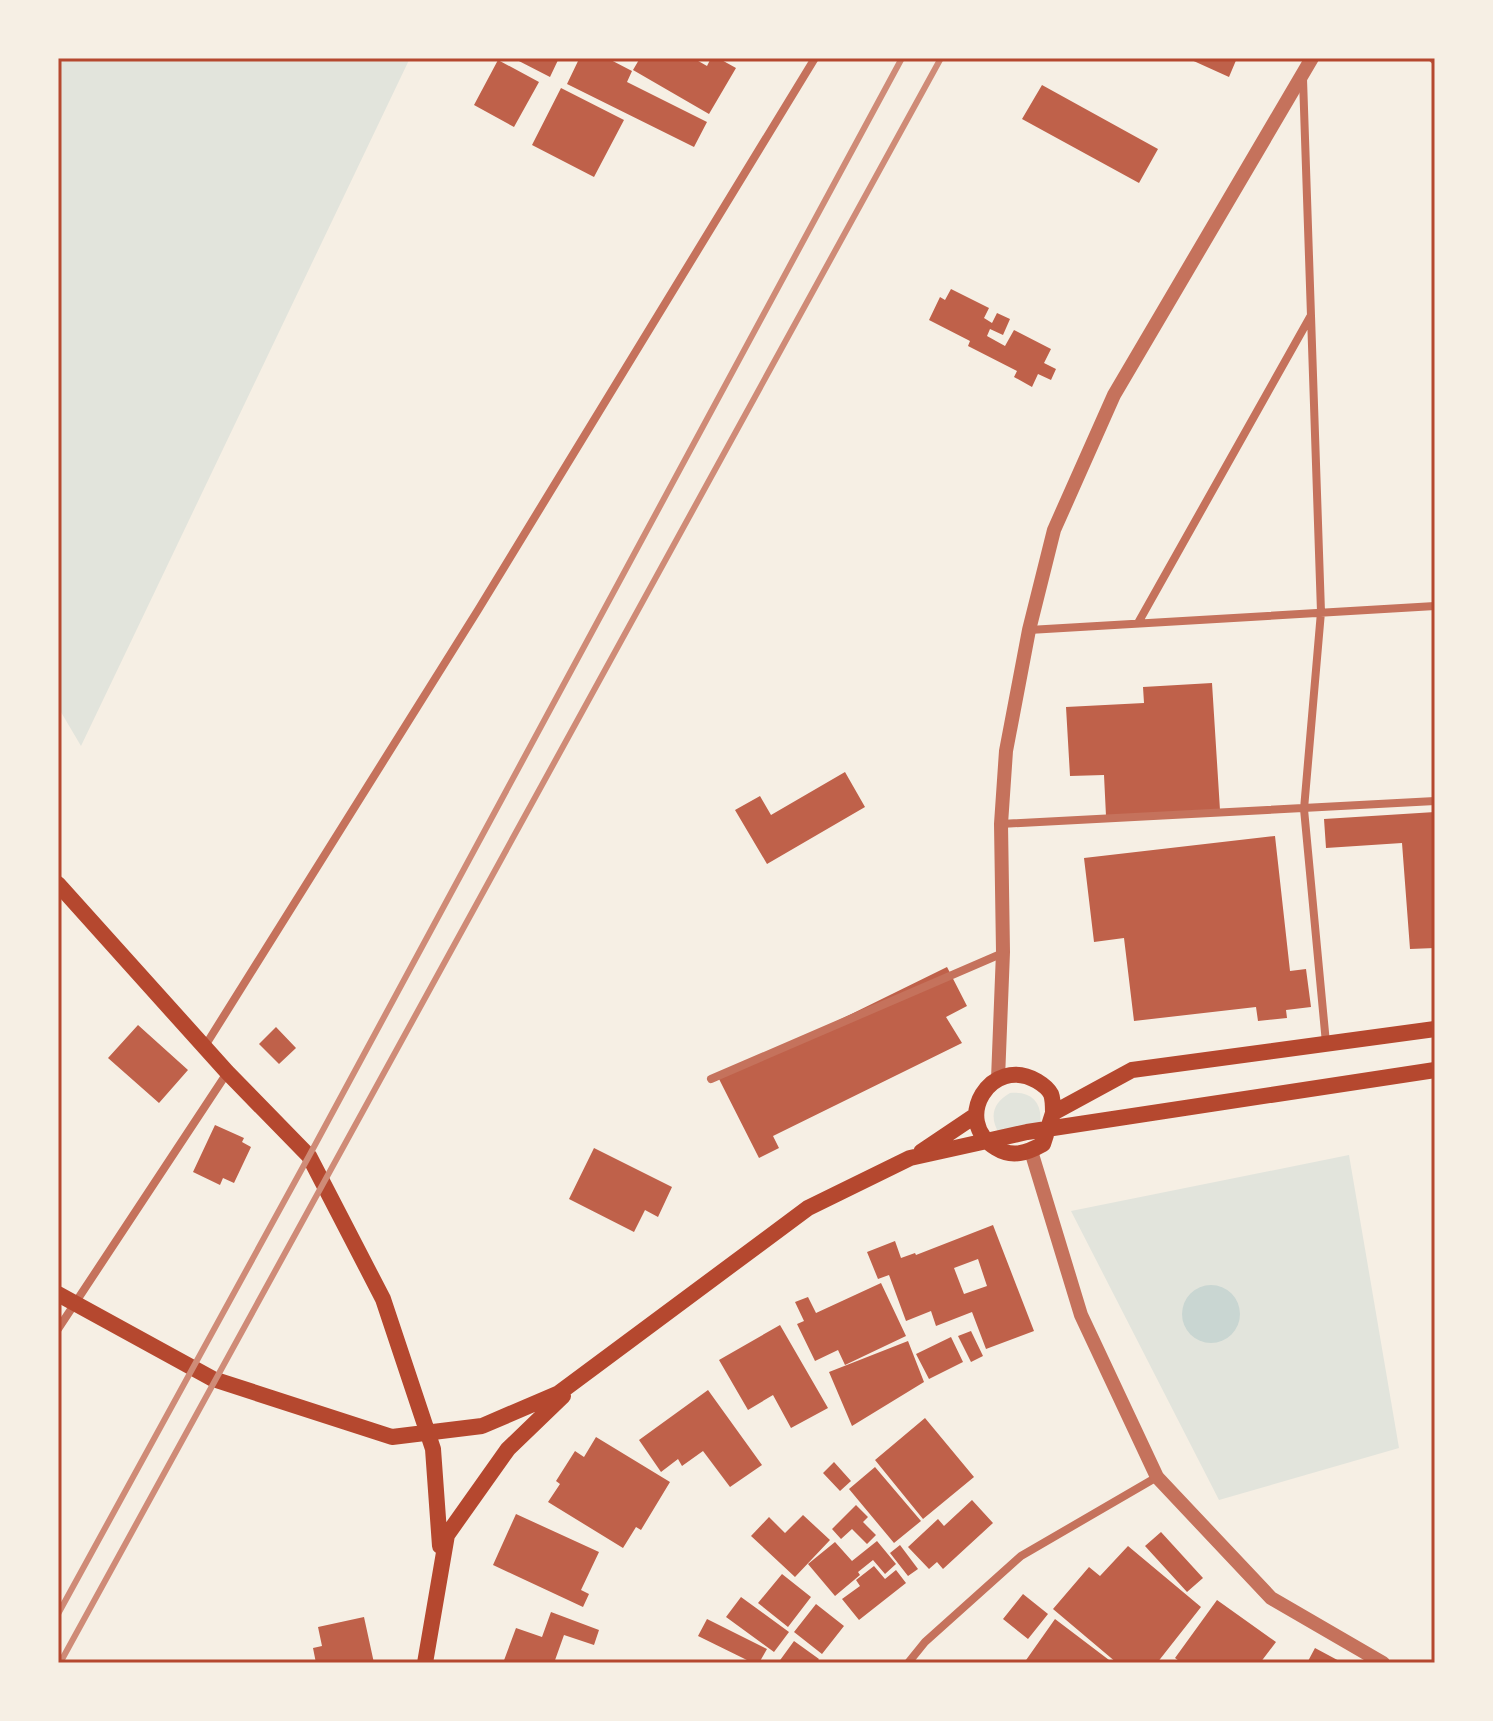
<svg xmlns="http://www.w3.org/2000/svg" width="1493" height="1721" font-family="Quicksand,sans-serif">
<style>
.green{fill:#e2e4dc}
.water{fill:#c9d6d2}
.building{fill:#bf614a;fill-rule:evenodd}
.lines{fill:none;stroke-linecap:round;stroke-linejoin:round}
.minor{stroke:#c5725c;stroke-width:8}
.tertiary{stroke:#c5725c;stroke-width:14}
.secondary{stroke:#b5482f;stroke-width:16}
.rail{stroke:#cf8b77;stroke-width:6}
.neatline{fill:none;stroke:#b5482f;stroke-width:3}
</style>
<rect width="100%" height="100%" fill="#f6efe4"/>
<!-- green -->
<path class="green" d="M 58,58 L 410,58 L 81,746 L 58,707 Z
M 1010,1093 C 1032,1091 1043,1103 1040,1125 L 1000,1135 C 989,1118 992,1103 1010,1093 Z
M 1349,1155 L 1399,1448 L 1219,1500 L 1071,1211 Z"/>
<!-- water -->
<path class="water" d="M1182 1314a29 29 0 1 1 58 0a29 29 0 1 1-58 0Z"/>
<!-- building -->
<path class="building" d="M 513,58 L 559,58 L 550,77 Z
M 587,58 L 607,58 L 632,71 L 627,82 L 707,122 L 694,147 L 567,84 L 579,59 L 585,61 Z
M 640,58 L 693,58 L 707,66 L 711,58 L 718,58 L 736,68 L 709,114 L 633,70 Z
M 1187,58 L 1237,58 L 1229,77 Z
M 498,60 L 539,82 L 514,127 L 474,105 Z
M 1042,85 L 1158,149 L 1139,183 L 1022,119 Z
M 561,88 L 624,120 L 594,177 L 532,145 Z
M 951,289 L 989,308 L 984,318 L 992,323 L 997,313 L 1010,319 L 1003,335 L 990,329 L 987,336 L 1005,346 L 1014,330 L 1051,349 L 1044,363 L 1056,369 L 1051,380 L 1038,374 L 1032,387 L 1014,377 L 1017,371 L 968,346 L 970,341 L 929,320 L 940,297 L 945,300 Z
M 1212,683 L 1220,810 L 1106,816 L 1104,775 L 1070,776 L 1066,707 L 1144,703 L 1143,687 Z
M 845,772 L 865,807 L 767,864 L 735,810 L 760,796 L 771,815 Z
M 1435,812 L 1435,948 L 1410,949 L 1402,843 L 1326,848 L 1324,819 Z
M 1275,836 L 1290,971 L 1306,969 L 1311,1007 L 1286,1010 L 1287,1018 L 1258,1021 L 1256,1007 L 1134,1021 L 1124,938 L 1094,942 L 1084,858 Z
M 947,967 L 967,1006 L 946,1017 L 962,1043 L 773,1136 L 779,1148 L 759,1158 L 719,1079 Z
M 138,1025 L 188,1070 L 159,1103 L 108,1058 Z
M 276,1027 L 296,1048 L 279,1064 L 259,1044 Z
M 215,1125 L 244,1138 L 242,1142 L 251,1147 L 234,1183 L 223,1178 L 220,1185 L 193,1172 Z
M 594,1148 L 672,1187 L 658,1217 L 645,1210 L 634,1232 L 569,1199 Z
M 993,1225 L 1034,1331 L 986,1349 L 972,1312 L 936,1326 L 931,1311 L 906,1321 L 889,1275 L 878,1279 L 867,1252 L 895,1241 L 901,1258 L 915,1253 L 916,1255 ZM 978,1259 L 987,1286 L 964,1294 L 954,1268 Z
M 881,1283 L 906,1336 L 845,1365 L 838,1350 L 815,1361 L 797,1324 L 804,1321 L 795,1302 L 808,1297 L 816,1313 Z
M 780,1325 L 828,1408 L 791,1428 L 773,1395 L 748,1410 L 719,1360 Z
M 971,1331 L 983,1356 L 971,1362 L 958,1336 Z
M 951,1337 L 963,1362 L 929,1379 L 916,1354 Z
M 908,1341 L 924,1382 L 852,1426 L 829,1372 Z
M 708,1390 L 762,1465 L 730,1487 L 703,1451 L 682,1466 L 678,1459 L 661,1472 L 639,1440 Z
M 925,1418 L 974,1477 L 923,1519 L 875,1460 Z
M 596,1437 L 670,1482 L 641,1530 L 636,1527 L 623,1548 L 548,1502 L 560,1484 L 556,1481 L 575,1451 L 584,1457 Z
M 834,1462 L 851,1481 L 840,1491 L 823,1473 Z
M 875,1467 L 921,1521 L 894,1543 L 849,1489 Z
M 972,1500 L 993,1523 L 943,1569 L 937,1562 L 929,1569 L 908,1547 L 938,1519 L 944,1526 Z
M 856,1505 L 868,1517 L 863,1522 L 876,1535 L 867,1544 L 852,1529 L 841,1539 L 832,1529 Z
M 516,1514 L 599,1552 L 581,1590 L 589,1594 L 583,1607 L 493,1565 Z
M 803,1515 L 830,1540 L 795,1577 L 751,1536 L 769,1517 L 785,1533 Z
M 1161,1532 L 1203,1578 L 1187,1592 L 1145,1546 Z
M 877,1541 L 896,1564 L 885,1574 L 873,1560 L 858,1572 L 860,1575 L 835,1596 L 808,1564 L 835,1542 L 852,1561 Z
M 900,1545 L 918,1569 L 908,1576 L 890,1553 Z
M 1128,1546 L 1201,1607 L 1157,1663 L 1117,1663 L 1053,1609 L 1089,1567 L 1100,1576 Z
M 874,1566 L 885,1579 L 896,1570 L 906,1583 L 859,1620 L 842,1599 L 860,1586 L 856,1580 Z
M 782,1574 L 811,1597 L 788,1627 L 758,1603 Z
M 1023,1594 L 1048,1614 L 1028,1639 L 1003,1619 Z
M 741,1597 L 789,1632 L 774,1652 L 726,1617 Z
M 1217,1600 L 1276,1642 L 1260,1663 L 1182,1663 L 1175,1658 Z
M 816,1604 L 844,1626 L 822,1654 L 794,1632 Z
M 551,1612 L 599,1630 L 594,1645 L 564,1635 L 554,1663 L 537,1661 L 537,1663 L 503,1663 L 516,1628 L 542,1637 Z
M 364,1617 L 374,1663 L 316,1663 L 313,1648 L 322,1646 L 318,1627 Z
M 707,1619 L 767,1649 L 759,1663 L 753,1663 L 698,1636 Z
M 1055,1619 L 1113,1663 L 1024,1663 Z
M 794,1641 L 819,1659 L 816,1663 L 778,1663 Z
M 1315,1648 L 1343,1663 L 1307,1663 Z"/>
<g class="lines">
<!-- minor -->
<path class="minor" d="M 1432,58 L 1435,61
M 1303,79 L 1321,612 L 1304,809 L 1326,1043
M 1138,623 L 1310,317
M 1029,630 L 1435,606
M 1001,824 L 1435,801
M 205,1046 L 478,610 L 815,58
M 711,1079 L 1003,953
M 58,1329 L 227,1073
M 908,1663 L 925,1642 L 1021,1556 L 1157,1477"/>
<!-- tertiary -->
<path class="tertiary" d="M 998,1079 L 1003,952 L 1001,824 L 1006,751 L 1029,630 L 1054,530 L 1114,395 L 1312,58
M 1031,1151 L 1081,1315 L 1157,1477 L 1271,1598 L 1383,1663"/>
<!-- secondary -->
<path class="secondary" d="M 58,884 L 227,1072 L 309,1156 L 383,1299 L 433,1449 L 440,1546
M 1053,1113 C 1053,1107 1053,1099 1051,1094 C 1048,1088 1042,1084 1037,1081 C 991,1054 951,1121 996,1148 C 1012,1158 1027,1153 1043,1144 L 1053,1113 L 1132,1070 L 1435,1029
M 921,1152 L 976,1115
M 58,1294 L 213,1379 L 392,1437 L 482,1426 L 559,1393 L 808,1208 L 910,1158 L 1027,1132 L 1435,1070
M 425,1663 L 447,1535 L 508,1449 L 563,1396"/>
<!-- rail -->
<path class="rail" d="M 58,1614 L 309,1156 L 902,58
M 60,1663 L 941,58"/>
</g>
<!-- border -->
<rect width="1493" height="1721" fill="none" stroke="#f6efe4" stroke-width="120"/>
<rect x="60" y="60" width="1373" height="1601" class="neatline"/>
</svg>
